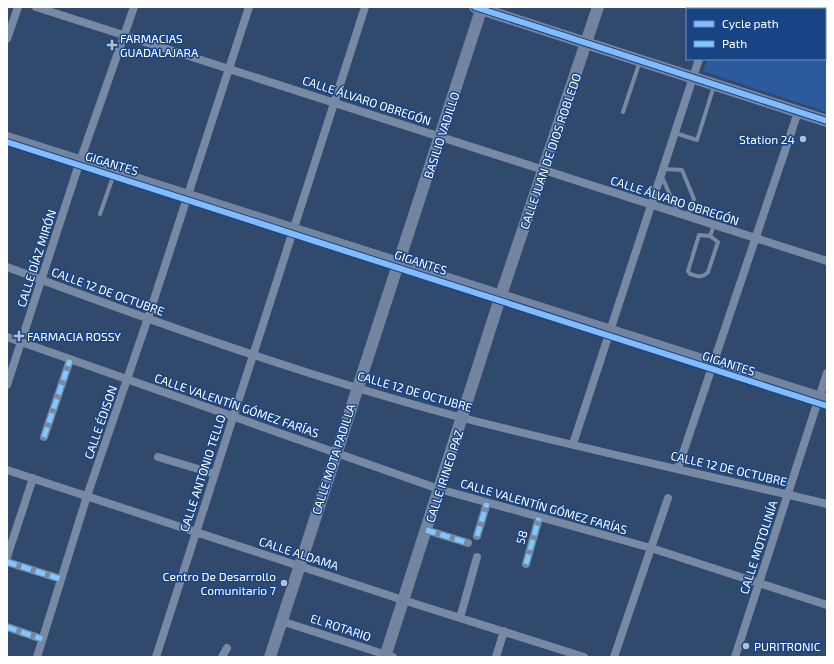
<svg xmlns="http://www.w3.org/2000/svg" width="834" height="664" font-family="'Exo 2',sans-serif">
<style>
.green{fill:#2c5b9d}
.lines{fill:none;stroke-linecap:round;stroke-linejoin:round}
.lane{stroke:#7889a3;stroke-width:4}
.street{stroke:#7889a3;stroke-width:8}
.secondary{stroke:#72849f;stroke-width:12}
.quiet{stroke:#7dc8fe;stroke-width:5;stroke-dasharray:10 5;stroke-linecap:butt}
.cycleway-casing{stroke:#184486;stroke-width:8}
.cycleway{stroke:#80bcff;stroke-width:6}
.poi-dot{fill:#b7bfcc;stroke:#184486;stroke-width:1.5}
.labels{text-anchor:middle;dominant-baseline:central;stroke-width:3;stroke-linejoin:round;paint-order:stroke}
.poi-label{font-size:12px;fill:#fff;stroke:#184486;text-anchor:start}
.street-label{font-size:12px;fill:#fff;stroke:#184486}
</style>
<rect width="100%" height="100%" fill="#31496d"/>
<!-- green -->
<path class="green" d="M 725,7 L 827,7 L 827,112 L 703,71 L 708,59 L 825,59 L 825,9 L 724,9 Z"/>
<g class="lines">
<!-- lane -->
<path class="lane" d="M 623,112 L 640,61
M 675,133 L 697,140 L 714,86
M 663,169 L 682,170 L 694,199 L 687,216
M 662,177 L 678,213
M 100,214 L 114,174
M 699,235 L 710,236 L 718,242 L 708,272 C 702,279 697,276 690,274 L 688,271 Z
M 710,236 L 714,225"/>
<!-- street -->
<path class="street" d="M 36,7 L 827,261
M 715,9 L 715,7
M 7,39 L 18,7
M 7,267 C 157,323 308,377 463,418 C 584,449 706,475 827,504
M 7,337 L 439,489 L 651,548 L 827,605
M 7,385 L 80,161 L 134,7
M 44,437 L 70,360
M 573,444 L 699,59
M 158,457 L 215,474
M 678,468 L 798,112
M 7,470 L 403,600 L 584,657
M 426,530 L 468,543
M 477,536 L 487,503
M 7,557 L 33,478
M 7,562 L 61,579
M 526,564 L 539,518
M 460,618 L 477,557
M 281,621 L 393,657
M 7,627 L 42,639
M 37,657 L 87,496 L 148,318 L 249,7
M 156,657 L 365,7
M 222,657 L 227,648
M 496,657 L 504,631
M 614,657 L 668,498
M 735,657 L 827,373"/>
<!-- secondary -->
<path class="secondary" d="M 475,7 L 827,121
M 7,138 L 827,400
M 270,657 L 482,7
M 385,657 L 501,295 L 598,7"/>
<!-- quiet -->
<path class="quiet" d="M 44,437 L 70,360
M 426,530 L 468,543
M 477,536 L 487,503
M 7,562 L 61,579
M 526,564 L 539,518
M 7,627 L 42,639"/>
<!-- cycleway casing -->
<g class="cycleway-casing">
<path id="cycleway" d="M 475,7 L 827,121
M 7,142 L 827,406"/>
</g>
<!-- cycleway -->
<use href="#cycleway" class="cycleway"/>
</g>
<!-- markers -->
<g class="poi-dot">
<path d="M110 39h4v4h4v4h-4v4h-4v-4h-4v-4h4z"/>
<circle cx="803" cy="139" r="4"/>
<path d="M17 330h4v4h4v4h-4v4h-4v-4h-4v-4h4z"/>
<circle cx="284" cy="583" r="4"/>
<circle cx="746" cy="646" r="4"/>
</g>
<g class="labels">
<!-- poi labels -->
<g class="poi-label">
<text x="120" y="38">FARMACIAS<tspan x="120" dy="14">GUADALAJARA</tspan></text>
<text x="795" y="139" text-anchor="end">Station 24</text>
<text x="27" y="336">FARMACIA ROSSY</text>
<text x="276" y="576" text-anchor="end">Centro De Desarrollo<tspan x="276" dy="14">Comunitario 7</tspan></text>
<text x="754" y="646">PURITRONIC</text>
</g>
<!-- street labels -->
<g class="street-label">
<text transform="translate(367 100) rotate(18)">CALLE ÁLVARO OBREGÓN</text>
<text transform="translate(441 135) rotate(-72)">BASILIO VADILLO</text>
<text transform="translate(550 151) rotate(-71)">CALLE JUAN DE DIOS ROBLEDO</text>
<text transform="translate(112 163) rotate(17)">GIGANTES</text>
<text transform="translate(675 200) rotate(18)">CALLE ÁLVARO OBREGÓN</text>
<text transform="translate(36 258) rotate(-72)">CALLE DÍAZ MIRÓN</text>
<text transform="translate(421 262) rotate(18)">GIGANTES</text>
<text transform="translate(108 291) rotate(20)">CALLE 12 DE OCTUBRE</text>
<text transform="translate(729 363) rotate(18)">GIGANTES</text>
<text transform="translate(415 391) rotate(16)">CALLE 12 DE OCTUBRE</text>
<text transform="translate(237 405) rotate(19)">CALLE VALENTÍN GÓMEZ FARÍAS</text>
<text transform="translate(100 422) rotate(-71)">CALLE ÉDISON</text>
<text transform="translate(333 459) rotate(-72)">CALLE MOTA PADILLA</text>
<text transform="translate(729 468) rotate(13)">CALLE 12 DE OCTUBRE</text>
<text transform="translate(202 473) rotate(-72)">CALLE ANTONIO TELLO</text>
<text transform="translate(444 476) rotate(-72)">CALLE IRINEO PAZ</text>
<text transform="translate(544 506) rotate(16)">CALLE VALENTÍN GÓMEZ FARÍAS</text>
<text transform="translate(521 537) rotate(-74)">58</text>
<text transform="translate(758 547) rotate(-72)">CALLE MOTOLINÍA</text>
<text transform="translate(299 553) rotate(18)">CALLE ALDAMA</text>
<text transform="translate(341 627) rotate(18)">EL ROTARIO</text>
</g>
</g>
<!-- border -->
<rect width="834" height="664" fill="none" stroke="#ffffff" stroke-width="16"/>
<!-- legend -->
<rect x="686" y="8" width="140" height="52" fill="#184486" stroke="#748fb6"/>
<rect x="694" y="21" width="20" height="6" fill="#80bcff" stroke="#748fb6"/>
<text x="722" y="28" font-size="12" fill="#ffffff">Cycle path</text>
<rect x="694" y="41" width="20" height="6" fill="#7dc8fe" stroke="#748fb6"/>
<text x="722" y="48" font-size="12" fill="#ffffff">Path</text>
</svg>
